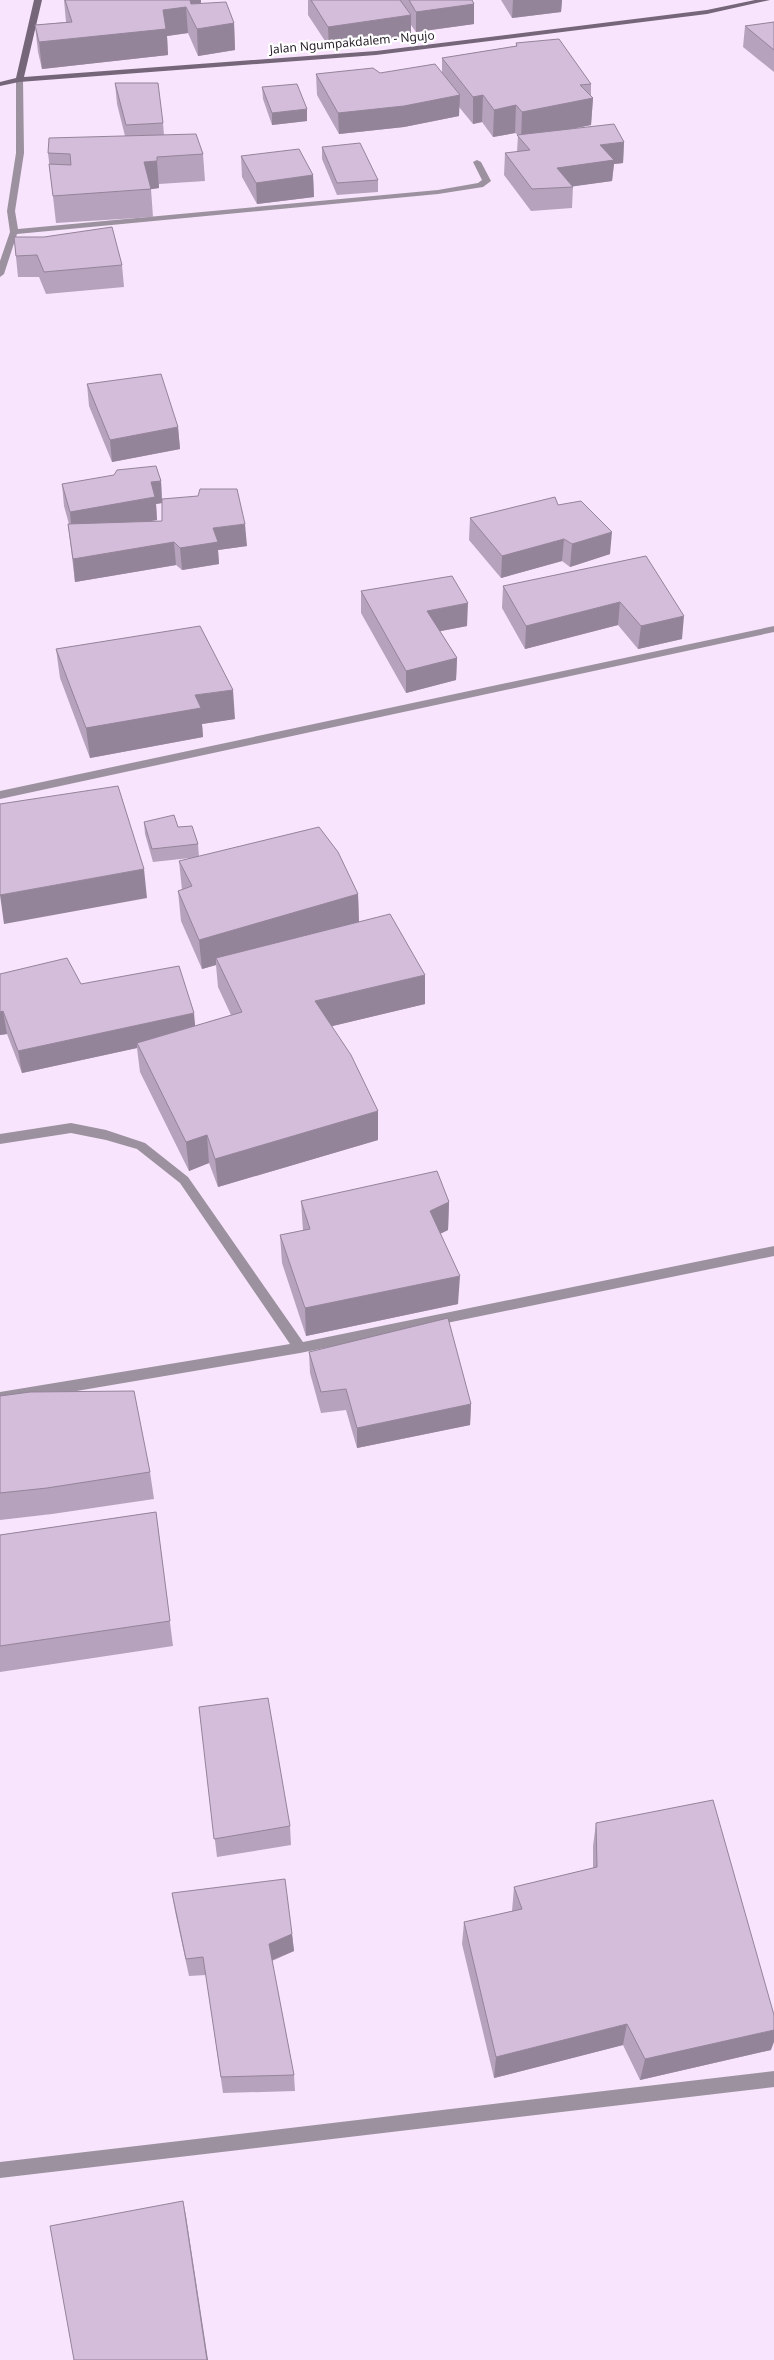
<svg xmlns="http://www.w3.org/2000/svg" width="774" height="2360" font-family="'Noto Sans',sans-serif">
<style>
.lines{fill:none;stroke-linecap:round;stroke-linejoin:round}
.street{fill:#9c919e;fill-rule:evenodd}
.secondary{fill:#756779;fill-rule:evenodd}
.wall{fill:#b6a2bc;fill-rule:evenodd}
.shaded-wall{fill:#948499}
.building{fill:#d4bcdb;stroke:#948499}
.labels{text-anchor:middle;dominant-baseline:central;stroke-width:4.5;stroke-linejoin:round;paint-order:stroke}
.far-street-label{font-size:12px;fill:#2a212c;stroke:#fff}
</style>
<rect width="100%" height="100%" fill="#f8e4fd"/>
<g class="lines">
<!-- street -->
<path class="street" d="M 16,78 L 23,80 L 24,153 L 15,211 L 18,229 L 438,190 L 478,183 L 482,180 L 473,162 L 477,160 L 481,162 L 491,181 L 483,187 L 438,194 L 17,234 L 4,274 L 0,277 L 0,261 L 10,232 L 7,211 L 16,153 Z
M 774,626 L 774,632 L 0,799 L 0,791 Z
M 71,1123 L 106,1130 L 145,1143 L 188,1177 L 303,1342 L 774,1246 L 774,1256 L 300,1353 L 0,1404 L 0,1392 L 290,1344 L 180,1183 L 137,1149 L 106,1140 L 71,1133 L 0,1144 L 0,1134 Z
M 774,2071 L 774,2087 L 0,2178 L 0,2162 Z"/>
<!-- secondary -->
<path class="secondary" d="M 34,0 L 42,0 L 24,77 L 376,51 L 707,10 L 755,0 L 770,0 L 707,14 L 376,55 L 19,82 L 0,86 L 0,82 L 16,78 Z"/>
</g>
<!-- wall -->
<path class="wall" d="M 64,0 L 201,0 L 201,3 L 234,23 L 235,50 L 198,56 L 188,33 L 167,36 L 168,55 L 42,69 L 38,52 L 35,25 L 66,22 Z
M 308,0 L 472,0 L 474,4 L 474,24 L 416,32 L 411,25 L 411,36 L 329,47 L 308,15 Z
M 501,0 L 562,0 L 561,12 L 512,18 Z
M 774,22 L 774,72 L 743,47 L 745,26 Z
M 516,43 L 591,84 L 591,96 L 593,98 L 591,125 L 572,129 L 624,142 L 623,163 L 614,164 L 612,181 L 573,186 L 572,208 L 531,211 L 504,175 L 505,153 L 517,152 L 518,135 L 515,133 L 493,137 L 482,122 L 473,124 L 459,107 L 459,116 L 404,127 L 339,134 L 317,95 L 316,74 L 442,72 L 442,58 L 516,46 Z
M 115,83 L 163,123 L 164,135 L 203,154 L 205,181 L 159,184 L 159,188 L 151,189 L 153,217 L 56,223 L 48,153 L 125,136 L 117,104 Z
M 262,87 L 307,121 L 272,125 L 263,99 Z
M 322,147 L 378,180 L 378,192 L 337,195 L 322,159 Z
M 241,156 L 313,175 L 314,197 L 257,204 L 242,177 Z
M 14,237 L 122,265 L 124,287 L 46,294 L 39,277 L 18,277 Z
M 87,384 L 178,427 L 180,449 L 112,462 L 89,406 Z
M 161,481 L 162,501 L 247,546 L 218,550 L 219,564 L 182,570 L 176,565 L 75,582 L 68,524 L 69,524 L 64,506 L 62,484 ZM 162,503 L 162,521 L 148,521 L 157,520 L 156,504 Z
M 558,505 L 610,554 L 570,567 L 562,561 L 501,578 L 469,540 L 470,518 Z
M 646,556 L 682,639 L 638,649 L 618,625 L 525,649 L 502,608 L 503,586 Z
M 361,591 L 467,626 L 440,631 L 457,658 L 456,680 L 406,693 L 361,613 Z
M 56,649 L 235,719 L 202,724 L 203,737 L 90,758 L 60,678 Z
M 144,822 L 178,827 L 198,844 L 199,857 L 153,862 L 145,834 Z
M 179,861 L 358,894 L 359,922 L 425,1004 L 332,1026 L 378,1140 L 218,1187 L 209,1163 L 189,1171 L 140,1072 L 137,1048 L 22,1073 L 7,1034 L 0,1035 L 0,974 L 81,984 L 195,1026 L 231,1015 L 218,987 L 216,965 L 202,969 L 181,921 L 178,891 L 182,890 Z
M 301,1201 L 449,1202 L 448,1230 L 440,1234 L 458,1304 L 306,1336 L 282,1263 L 280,1235 L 303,1231 Z
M 309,1352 L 471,1404 L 470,1425 L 357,1448 L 346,1410 L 321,1413 L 310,1373 Z
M 0,1396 L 150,1472 L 154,1499 L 52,1514 L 0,1520 Z
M 156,1512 L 173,1646 L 0,1672 L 0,1535 Z
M 199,1707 L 290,1826 L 291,1845 L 217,1857 Z
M 596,1823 L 771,2050 L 640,2080 L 623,2045 L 494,2078 L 462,1944 L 464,1922 L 512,1911 L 514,1887 L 593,1868 L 593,1846 Z
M 172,1893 L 292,1934 L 294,1951 L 272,1961 L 294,2075 L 295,2091 L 223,2093 L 206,1975 L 189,1976 L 175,1911 Z"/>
<!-- shaded-wall -->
<path class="shaded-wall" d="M 84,0 L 201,0 L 201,4 L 86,19 Z
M 513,0 L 562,0 L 561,12 L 512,18 Z
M 474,4 L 474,24 L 416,32 L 416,12 Z
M 186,7 L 188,33 L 167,36 L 168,55 L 42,69 L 39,42 L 163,10 Z
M 411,15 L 411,36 L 329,47 L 328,27 Z
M 234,23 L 235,50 L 198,56 L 197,29 Z
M 460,95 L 459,116 L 404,127 L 339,134 L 338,113 Z
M 483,95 L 482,122 L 473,124 L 473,97 Z
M 593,98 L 591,125 L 521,139 L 522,112 Z
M 516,105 L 515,133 L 493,137 L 494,110 Z
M 307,109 L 307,121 L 272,125 L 272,113 Z
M 624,142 L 623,163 L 614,164 L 612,181 L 569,187 L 557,168 L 600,145 Z
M 157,161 L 159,188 L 146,190 L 144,162 Z
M 313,175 L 314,197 L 257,204 L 256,183 Z
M 178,427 L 180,449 L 112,462 L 110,440 Z
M 161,481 L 162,503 L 156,504 L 157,520 L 72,535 L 70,512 L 151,482 Z
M 245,524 L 247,546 L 218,550 L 219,564 L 182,570 L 180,548 L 213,528 Z
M 612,532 L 610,554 L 570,567 L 572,544 Z
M 564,539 L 562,561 L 501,578 L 502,556 Z
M 174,542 L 176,565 L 75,582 L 73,559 Z
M 620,602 L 618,625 L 525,649 L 526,626 Z
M 468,603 L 467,626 L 426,634 L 427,611 Z
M 684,616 L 682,639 L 638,649 L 641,626 Z
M 457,658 L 456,680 L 406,693 L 406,671 Z
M 233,690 L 235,719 L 202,724 L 203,737 L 90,758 L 86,728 L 195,695 Z
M 144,869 L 147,898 L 4,924 L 0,895 Z
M 358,894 L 359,923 L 216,958 L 216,965 L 202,969 L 199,940 Z
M 425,975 L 425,1004 L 316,1030 L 315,1001 Z
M 3,1011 L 7,1034 L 0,1035 L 0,1012 Z
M 194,1013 L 196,1035 L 137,1043 L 137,1048 L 22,1073 L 18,1051 Z
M 378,1111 L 378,1140 L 218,1187 L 215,1159 Z
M 207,1135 L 209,1163 L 189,1171 L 186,1142 Z
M 449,1202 L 448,1230 L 429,1239 L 430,1211 Z
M 460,1276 L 458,1304 L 306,1336 L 305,1308 Z
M 471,1404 L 470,1425 L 357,1448 L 357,1428 Z
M 292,1934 L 294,1951 L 270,1961 L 269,1944 Z
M 627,2024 L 623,2045 L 494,2078 L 496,2057 Z
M 774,2030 L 774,2042 L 771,2050 L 640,2080 L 645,2059 Z
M 183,2201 L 186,2216 L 208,2360 L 207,2360 Z"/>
<!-- building -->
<path class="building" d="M 65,0 L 190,0 L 191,4 L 226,2 L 234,23 L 197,29 L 186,7 L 163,10 L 166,29 L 39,42 L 35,25 L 72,22 Z
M 311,0 L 400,0 L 411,15 L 328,27 Z
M 409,0 L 472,0 L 474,4 L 416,12 Z
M 774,22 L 774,50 L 745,26 Z
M 559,39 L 591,84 L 580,85 L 593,98 L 522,112 L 516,105 L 494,110 L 483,95 L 473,97 L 442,58 L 517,46 L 516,43 Z
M 435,64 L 460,95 L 404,106 L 338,113 L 316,74 L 373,68 L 380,73 Z
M 115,83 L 158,83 L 163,123 L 126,125 Z
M 297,84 L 307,109 L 272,113 L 262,87 Z
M 614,124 L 624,142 L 600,145 L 614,160 L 557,168 L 573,187 L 532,189 L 505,153 L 530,150 L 517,135 Z
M 196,134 L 203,154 L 157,157 L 157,161 L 144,162 L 151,189 L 53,196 L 49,164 L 71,165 L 70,154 L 48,153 L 49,138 Z
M 360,143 L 378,180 L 337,183 L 322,147 Z
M 299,149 L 313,175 L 256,183 L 241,156 Z
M 112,227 L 122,265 L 44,272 L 37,255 L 16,256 L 14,237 L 44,237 Z
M 161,374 L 178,427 L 110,440 L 87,384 Z
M 156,466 L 161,481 L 151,482 L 155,497 L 70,512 L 62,484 L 114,475 L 117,470 Z
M 200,489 L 237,489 L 245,524 L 213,528 L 218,542 L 180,548 L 174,542 L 73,559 L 68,524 L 162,521 L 162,499 L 198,496 Z
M 555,497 L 558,505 L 581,501 L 612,532 L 572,544 L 564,539 L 502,556 L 470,518 Z
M 646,556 L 684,616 L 641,626 L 620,602 L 526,626 L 503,586 Z
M 452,576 L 468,603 L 427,611 L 457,658 L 406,671 L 361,591 Z
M 200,626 L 233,690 L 195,695 L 201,708 L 86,728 L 56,649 Z
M 118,786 L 144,869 L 0,895 L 0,804 Z
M 174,815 L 178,827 L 192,826 L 198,844 L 152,849 L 144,822 Z
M 319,827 L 338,852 L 358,894 L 199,940 L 178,891 L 192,886 L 179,861 Z
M 390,914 L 425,975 L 315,1001 L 351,1055 L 378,1111 L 215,1159 L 207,1135 L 186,1142 L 137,1043 L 242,1012 L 216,958 Z
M 67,958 L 81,984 L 179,966 L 194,1013 L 18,1051 L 3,1011 L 0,1012 L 0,974 Z
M 437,1171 L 449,1202 L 430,1211 L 460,1276 L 305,1308 L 280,1235 L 310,1229 L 301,1201 Z
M 448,1318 L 471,1404 L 357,1428 L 346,1389 L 321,1392 L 309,1352 Z
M 134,1391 L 150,1472 L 47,1488 L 0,1493 L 0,1396 L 30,1392 Z
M 156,1512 L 170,1621 L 0,1646 L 0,1535 Z
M 268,1698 L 290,1826 L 214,1839 L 199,1707 Z
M 713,1800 L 774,2015 L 774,2030 L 645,2059 L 627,2024 L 496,2057 L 464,1922 L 522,1909 L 514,1887 L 597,1867 L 596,1823 Z
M 285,1879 L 292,1934 L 269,1944 L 294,2075 L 221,2077 L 203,1957 L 186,1959 L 172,1893 Z
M 183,2201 L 207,2360 L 74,2360 L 50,2226 Z"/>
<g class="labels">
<!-- far-street labels -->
<g class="far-street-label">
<text transform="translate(352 42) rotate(-5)">Jalan Ngumpakdalem - Ngujo</text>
</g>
</g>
</svg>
